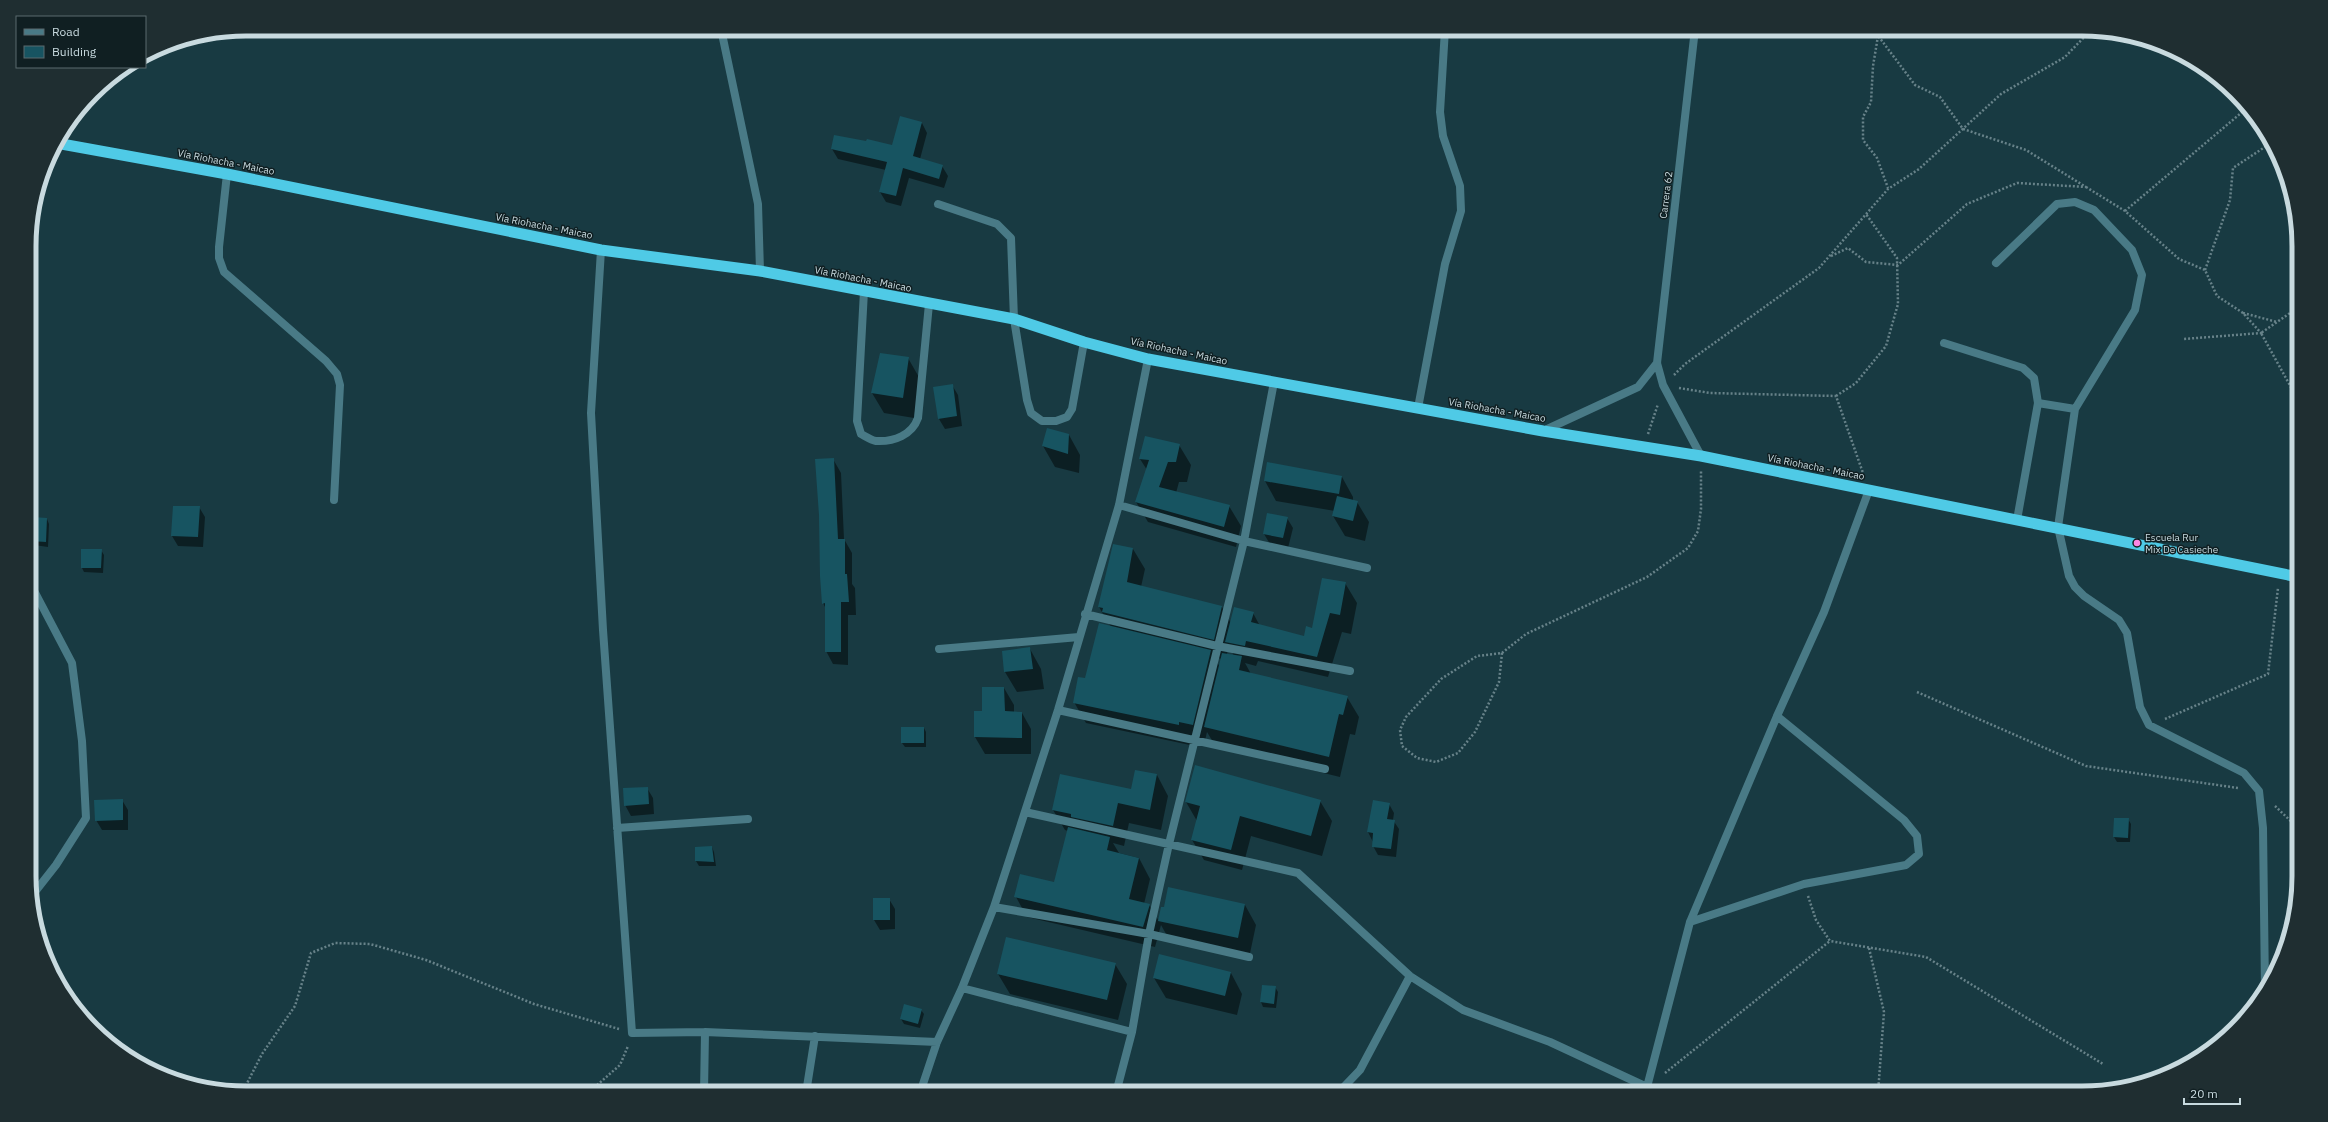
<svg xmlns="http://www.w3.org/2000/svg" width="2328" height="1122" font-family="'IBM Plex Sans',sans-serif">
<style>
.shadow{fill:#0007;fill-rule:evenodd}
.building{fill:#175461}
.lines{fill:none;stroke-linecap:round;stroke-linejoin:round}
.path{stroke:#678289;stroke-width:2.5;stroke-dasharray:2 2;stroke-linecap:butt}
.service{stroke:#497a86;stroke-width:8}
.minor{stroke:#497a86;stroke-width:8}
.trunk{stroke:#4fcae6;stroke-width:11}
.poi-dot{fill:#fc86e3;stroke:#101f22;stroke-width:1.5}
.labels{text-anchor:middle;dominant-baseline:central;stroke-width:3;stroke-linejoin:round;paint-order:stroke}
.street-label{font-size:10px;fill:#c8dadf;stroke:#101f22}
.poi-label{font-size:10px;fill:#c8dadf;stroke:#101f22;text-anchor:start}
.rim{fill:none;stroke:#c8dadf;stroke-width:5}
</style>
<rect width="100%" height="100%" fill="#183a42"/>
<!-- shadow -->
<path class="shadow" d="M 922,123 L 927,133 L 920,159 L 942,166 L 948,176 L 944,188 L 909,178 L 901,206 L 886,202 L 880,192 L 886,170 L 838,159 L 832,149 L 893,146 Z
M 908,358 L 920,379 L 914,418 L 884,413 L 872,393 Z
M 952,385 L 958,395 L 962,426 L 945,429 L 939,419 Z
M 1069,435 L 1080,455 L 1079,473 L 1055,467 L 1043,446 Z
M 1179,445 L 1191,465 L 1187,482 L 1179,482 L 1176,493 L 1229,506 L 1241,526 L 1236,547 L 1148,522 L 1136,502 L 1147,470 L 1140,459 Z
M 833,459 L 841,473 L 844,539 L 852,553 L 852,584 L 855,588 L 856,615 L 848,615 L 848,665 L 833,664 L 826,651 L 826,609 L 823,603 Z
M 1342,477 L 1353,497 L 1353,501 L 1357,502 L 1369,522 L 1365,541 L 1345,536 L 1333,516 L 1335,511 L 1276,501 L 1265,481 Z
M 199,507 L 205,517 L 203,547 L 178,546 L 172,536 Z
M 1287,518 L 1293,528 L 1288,548 L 1270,544 L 1264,534 Z
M 47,519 L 49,524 L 48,547 L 34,545 L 31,541 Z
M 1114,545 L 1133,549 L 1145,569 L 1141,587 L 1222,607 L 1231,623 L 1253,613 L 1260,626 L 1304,637 L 1313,629 L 1345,583 L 1357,603 L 1351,634 L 1342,632 L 1328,677 L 1258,661 L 1256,666 L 1245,663 L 1251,674 L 1347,697 L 1359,717 L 1355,735 L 1350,734 L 1340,777 L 1216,747 L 1207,732 L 1204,745 L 1190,745 L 1086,723 L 1074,702 L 1111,627 L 1099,607 ZM 1229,646 L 1234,656 L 1227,654 ZM 1214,657 L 1222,659 L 1220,667 Z
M 101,550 L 104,555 L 103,573 L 84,572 L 82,568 Z
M 1030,649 L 1041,669 L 1044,689 L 1017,692 L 1005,672 L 1003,652 Z
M 1004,688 L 1014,705 L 1014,712 L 1022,713 L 1031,729 L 1031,754 L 985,754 L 975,737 L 983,712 Z
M 924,728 L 926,732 L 926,747 L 905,747 L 902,743 Z
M 1157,775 L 1168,796 L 1161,830 L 1129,823 L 1124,846 L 1113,843 L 1119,853 L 1139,858 L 1150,879 L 1144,904 L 1149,905 L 1159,921 L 1245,905 L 1256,925 L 1249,958 L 1170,941 L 1161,925 L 1155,947 L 1027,917 L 1016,897 L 1055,883 L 1068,831 L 1065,830 L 1053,810 L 1132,791 Z
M 647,788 L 653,798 L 654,814 L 631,816 L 625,805 Z
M 122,800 L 128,810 L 128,830 L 102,830 L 96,820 Z
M 1320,801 L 1332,821 L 1322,856 L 1251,836 L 1242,870 L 1204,860 L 1192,840 L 1197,821 L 1186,802 Z
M 1374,801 L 1389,804 L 1394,813 L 1393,820 L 1399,829 L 1396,857 L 1378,855 L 1373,846 L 1373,842 L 1368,832 Z
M 2128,819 L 2131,824 L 2130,842 L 2117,842 L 2114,837 Z
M 712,847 L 714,852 L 716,866 L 699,866 L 696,861 Z
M 889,899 L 895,909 L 895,929 L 880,930 L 874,920 Z
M 1115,964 L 1127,984 L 1118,1020 L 1010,994 L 998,974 Z
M 1231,973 L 1242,994 L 1237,1015 L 1166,998 L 1154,978 Z
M 1262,986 L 1275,987 L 1278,992 L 1276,1008 L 1263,1007 L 1261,1002 Z
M 921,1010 L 924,1014 L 920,1028 L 904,1024 L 901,1019 Z
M 2142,1078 L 2145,1083 L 2120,1088 L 2119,1080 Z"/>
<!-- building -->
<path class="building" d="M 900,116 L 922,122 L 913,156 L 943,165 L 939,179 L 903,168 L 896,196 L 879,192 L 887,162 L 831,149 L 834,135 L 866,141 L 867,139 L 892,145 Z
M 880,353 L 909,357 L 903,398 L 871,393 Z
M 953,384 L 957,416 L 938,419 L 933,387 Z
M 1047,428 L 1069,434 L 1068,454 L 1042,446 Z
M 1145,436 L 1180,444 L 1176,462 L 1168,462 L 1159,487 L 1230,505 L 1224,527 L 1135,502 L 1149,460 L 1139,459 Z
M 834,458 L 838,539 L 845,539 L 845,574 L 847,574 L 849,602 L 841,602 L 841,652 L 825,652 L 825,603 L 822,604 L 820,576 L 819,515 L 815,459 Z
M 1267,462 L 1342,476 L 1339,494 L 1264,481 Z
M 1337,496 L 1358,501 L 1353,521 L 1332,516 Z
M 173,506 L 200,506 L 198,537 L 171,536 Z
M 1267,513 L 1288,517 L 1283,538 L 1263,534 Z
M 32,517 L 47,518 L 46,542 L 30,541 Z
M 1113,544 L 1133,548 L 1127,582 L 1222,606 L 1214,640 L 1102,612 L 1103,608 L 1098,607 Z
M 81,549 L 102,549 L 101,568 L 81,568 Z
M 1322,578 L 1346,582 L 1340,615 L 1330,613 L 1317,657 L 1246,641 L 1245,646 L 1225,642 L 1234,607 L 1254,612 L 1251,622 L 1304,636 L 1306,626 L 1312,628 Z
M 1099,623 L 1211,650 L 1193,725 L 1179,722 L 1179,725 L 1073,703 L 1078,677 L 1085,678 Z
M 1030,647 L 1033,669 L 1004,672 L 1002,651 Z
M 1222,653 L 1242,656 L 1239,670 L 1348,696 L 1343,715 L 1339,714 L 1329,757 L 1204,727 Z
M 982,687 L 1004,687 L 1005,711 L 1022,712 L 1022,738 L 974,737 L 974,711 L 982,711 Z
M 901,727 L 924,727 L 924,743 L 901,743 Z
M 1195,765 L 1321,800 L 1311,836 L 1240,816 L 1231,850 L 1191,840 L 1200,806 L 1185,802 Z
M 1135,770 L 1157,774 L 1150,810 L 1118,803 L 1113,826 L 1071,817 L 1071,814 L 1052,810 L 1060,774 L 1131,789 Z
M 648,787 L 649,804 L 624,806 L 623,788 Z
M 123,799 L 123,820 L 95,821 L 94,800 Z
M 1373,800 L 1390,803 L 1387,819 L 1395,820 L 1391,849 L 1372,847 L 1373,833 L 1367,832 Z
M 2114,818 L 2129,818 L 2128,838 L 2113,837 Z
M 1068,827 L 1110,837 L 1107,850 L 1139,858 L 1129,899 L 1150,904 L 1143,927 L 1014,897 L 1020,874 L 1054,882 Z
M 712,846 L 714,862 L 695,861 L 695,847 Z
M 1168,887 L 1245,904 L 1238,938 L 1158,921 L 1161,907 L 1164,907 Z
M 873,898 L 890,898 L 890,920 L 873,920 Z
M 1006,937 L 1116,963 L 1107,1000 L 997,974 Z
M 1159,954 L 1231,972 L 1225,996 L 1153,978 Z
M 1262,985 L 1276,986 L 1274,1004 L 1260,1002 Z
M 904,1004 L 922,1009 L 918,1024 L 900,1019 Z"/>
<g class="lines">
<!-- path -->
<path class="path" d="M 1878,36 L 1873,66 L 1871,102 L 1863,117 L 1863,140 L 1877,158 L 1888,188
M 2086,187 L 2125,211 L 2179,259 L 2205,270 L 2217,296 L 2243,313 L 2261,333 L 2184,339
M 2125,211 L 2247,108
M 1831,256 L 1848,248 L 1866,262 L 1898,265 L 1967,204 L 2017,183 L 2086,187 L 2026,150 L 1963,129 L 1940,97 L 1915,85 L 1873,29
M 2205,270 L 2230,200 L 2233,168 L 2271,143
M 2297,312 L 2293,311 L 2261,333 L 2298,400
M 2243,313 L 2277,322
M 1674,375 L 1685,364 L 1819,268 L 1888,189 L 1919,169 L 2001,94 L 2065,57 L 2091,30
M 1679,388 L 1710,393 L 1836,396 L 1863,473
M 1836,396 L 1856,383 L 1886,346 L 1898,304 L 1897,258 L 1866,214
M 1648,434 L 1658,404
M 1502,653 L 1499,682 L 1475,732 L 1458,753 L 1436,762 L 1417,758 L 1402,746 L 1400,730 L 1406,717 L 1441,679 L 1477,656 L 1502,653 L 1526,634 L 1647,577 L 1688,548 L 1698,531 L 1701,509 L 1701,471
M 1917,692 L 2086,766 L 2238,788
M 2165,719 L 2268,674 L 2278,588
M 2275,806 L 2299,829
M 1808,896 L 1816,920 L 1830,941 L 1926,957 L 2103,1064
M 1869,948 L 1884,1012 L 1878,1093
M 1665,1073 L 1830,941
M 242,1093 L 262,1054 L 295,1006 L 311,953 L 335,943 L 370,944 L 426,960 L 534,1004 L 619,1029
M 588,1093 L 620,1065 L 628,1046"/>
<!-- service -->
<path class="service" d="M 227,174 L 219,247 L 219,258 L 224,272 L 326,361 L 337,374 L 340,385 L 334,500
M 1996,263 L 2057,204 L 2075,202 L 2094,210 L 2132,250 L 2142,275 L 2135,310 L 2075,409 L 2058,527
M 864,291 L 857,421 L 861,434 C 865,436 871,440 876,441 C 894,442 912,435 918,418 L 929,304
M 1014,319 L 1027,400 L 1031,413 L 1042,421 L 1056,421 L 1067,417 L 1072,409 L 1084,342
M 1944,343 L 2023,368 L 2034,378 L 2038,403 L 2017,520
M 2038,403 L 2075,409
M 1418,408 L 1445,264 L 1461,211 L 1460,186 L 1443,136 L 1440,112 L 1445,29"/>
<!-- minor -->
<path class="minor" d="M 721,29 L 758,204 L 760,271
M 1695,29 L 1657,363 L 1663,385 L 1701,456
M 938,204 L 997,224 L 1011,238 L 1014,319
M 601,250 L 591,413 L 603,630 L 632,1033 L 705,1032 L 937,1042
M 1543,431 L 1638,387 L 1657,363
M 1119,505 L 1244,541 L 1367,568
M 2058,527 L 2069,576 L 2075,587 L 2084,596 L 2119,620 L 2127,633 L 2140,707 L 2149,725 L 2244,773 L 2259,791 L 2263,828 L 2265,990
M 30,583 L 72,663 L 82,741 L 86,818 L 56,865 L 34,893 L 31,905
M 1085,614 L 1217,646 L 1350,671
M 939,649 L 1079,637
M 1058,710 L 1325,769
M 1025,812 L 1298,873 L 1410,976 L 1463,1010 L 1550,1042 L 1647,1087 L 1690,922 L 1777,716 L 1824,612 L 1869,490
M 617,828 L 748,819
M 994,907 L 1149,934 L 1249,957
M 1690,922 L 1804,884 L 1906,865 L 1919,854 L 1917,836 L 1904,820 L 1777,716
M 962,988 L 1132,1032
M 704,1093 L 705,1032
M 806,1093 L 815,1036
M 920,1093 L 937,1042 L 962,988 L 994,907 L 1058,710 L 1119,505 L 1148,359
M 1116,1093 L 1132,1032 L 1149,934 L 1169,844 L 1244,541 L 1274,382
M 1338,1093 L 1360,1070 L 1410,976"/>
<!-- trunk -->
<path class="trunk" d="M 56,143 L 227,174 L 601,250 L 760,271 L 1014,319 L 1084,342 L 1148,359 L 1543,431 L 1701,456 L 2298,577"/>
</g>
<!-- markers -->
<circle class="poi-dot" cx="2137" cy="543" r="4"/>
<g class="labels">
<!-- street labels -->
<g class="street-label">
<text transform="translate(226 162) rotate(11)">Vía Riohacha - Maicao</text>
<text transform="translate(1666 195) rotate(-83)">Carrera 62</text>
<text transform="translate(544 226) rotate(11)">Vía Riohacha - Maicao</text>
<text transform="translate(863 279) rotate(11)">Vía Riohacha - Maicao</text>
<text transform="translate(1179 351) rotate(12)">Vía Riohacha - Maicao</text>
<text transform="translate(1497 410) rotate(10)">Vía Riohacha - Maicao</text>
<text transform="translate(1816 467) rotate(11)">Vía Riohacha - Maicao</text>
</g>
<!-- poi labels -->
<g class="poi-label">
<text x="2145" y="537">Escuela Rur<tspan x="2145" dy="12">Mix De Casieche</tspan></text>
</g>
</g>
<!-- crop -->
<path d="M0 0H2328V1122H0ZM246 36H2082A210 210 0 0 1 2292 246V876A210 210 0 0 1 2082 1086H246A210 210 0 0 1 36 876V246A210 210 0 0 1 246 36Z" fill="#1f2e31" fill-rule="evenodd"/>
<path class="rim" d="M246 36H2082A210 210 0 0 1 2292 246V876A210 210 0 0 1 2082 1086H246A210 210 0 0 1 36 876V246A210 210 0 0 1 246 36Z"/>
<!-- legend -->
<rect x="16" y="16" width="130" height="52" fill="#101f22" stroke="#5a6a6e"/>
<rect x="24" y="29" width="20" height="6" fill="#497a86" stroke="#5a6a6e"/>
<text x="52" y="36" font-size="12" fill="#c8dadf">Road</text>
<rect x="24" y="46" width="20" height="12" fill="#175461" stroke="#5a6a6e"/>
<text x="52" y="56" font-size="12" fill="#c8dadf">Building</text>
<!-- scale -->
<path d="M2184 1098v6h56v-6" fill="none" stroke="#c8dadf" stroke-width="2"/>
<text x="2190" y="1098" font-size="12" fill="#c8dadf" stroke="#101f22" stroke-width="3" paint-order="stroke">20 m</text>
</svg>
